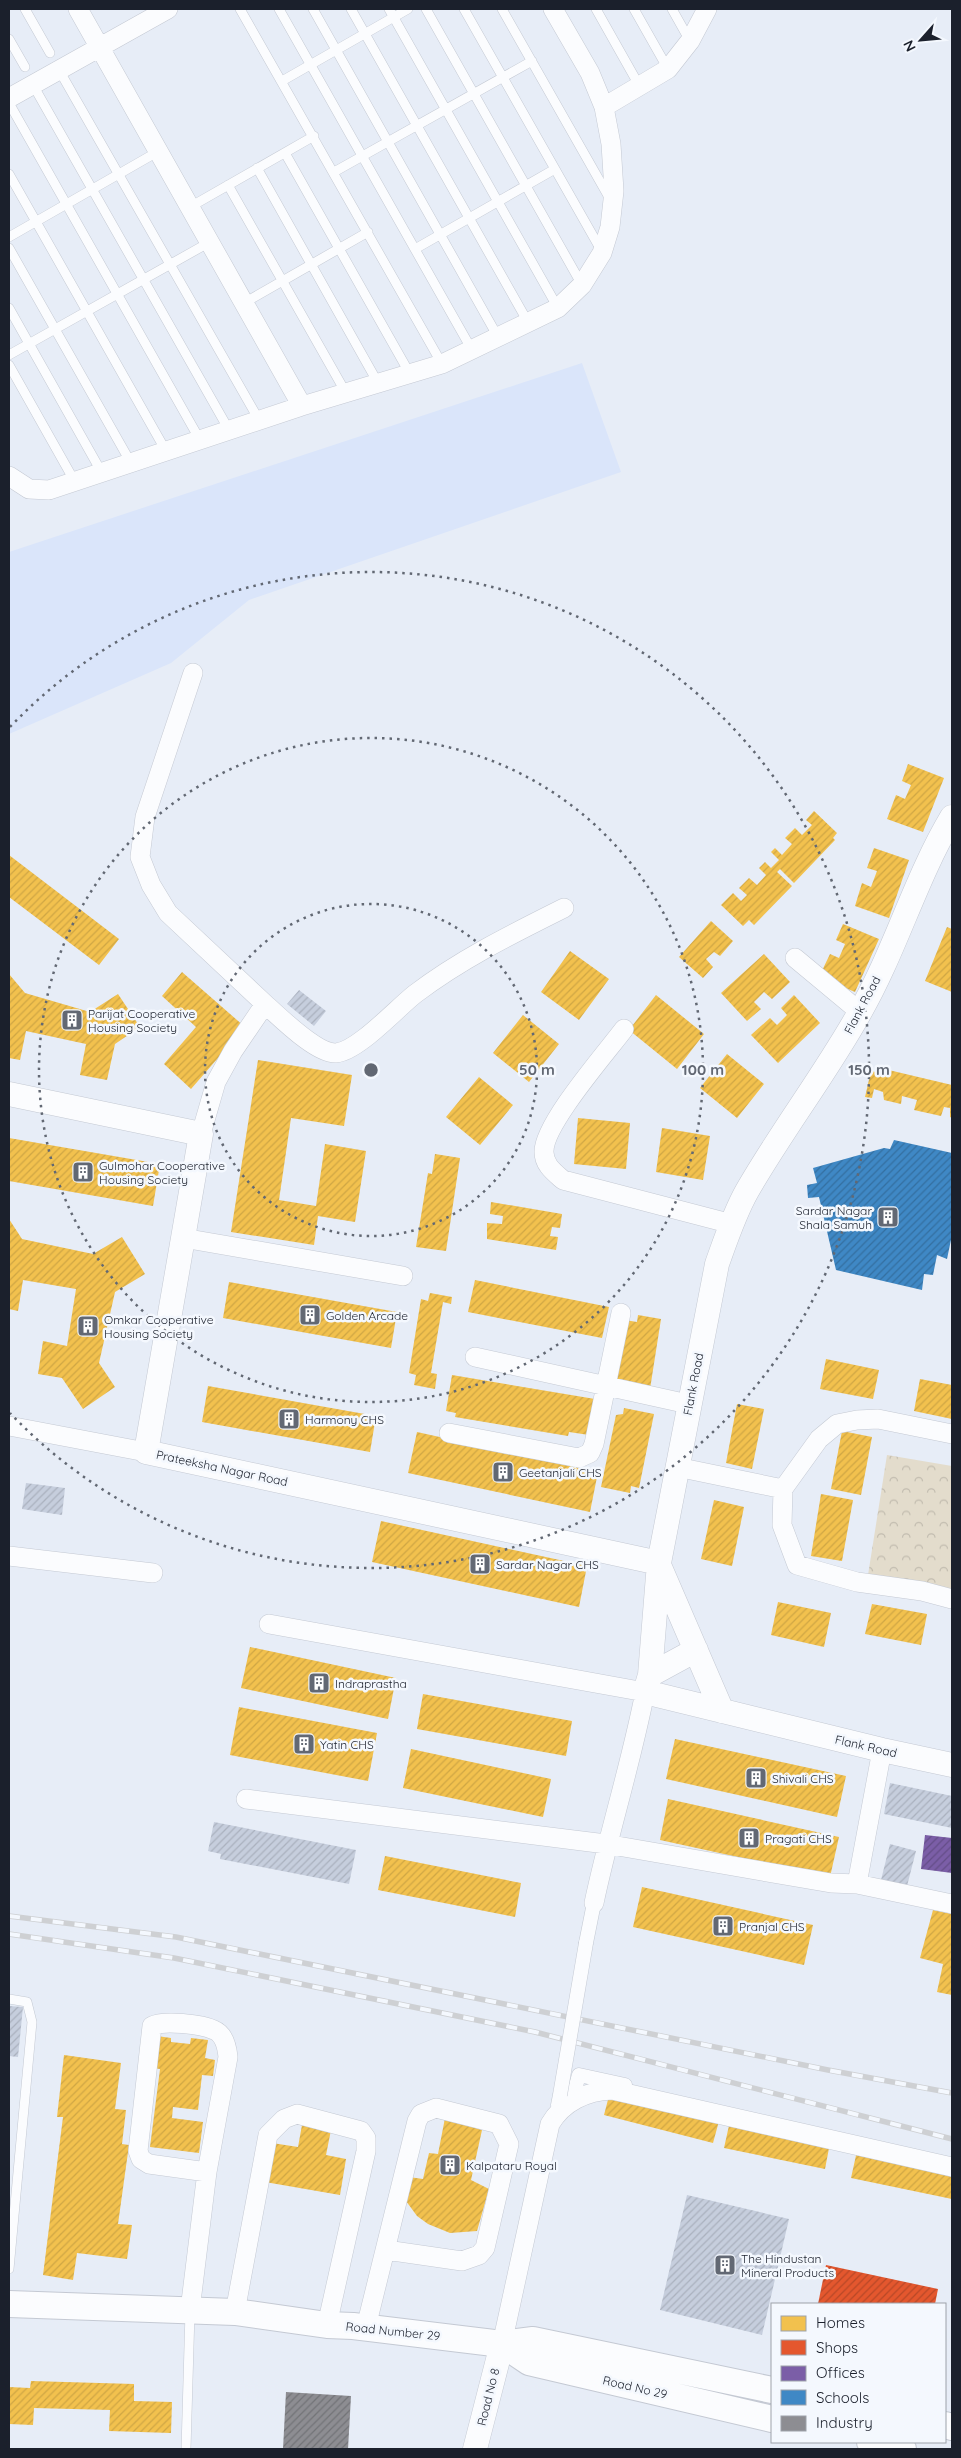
<svg xmlns="http://www.w3.org/2000/svg" width="961" height="2458" font-family="Quicksand,sans-serif">
<style>
.built{fill:#dae5fa}
.park{fill:url(#park-crowns)}
.homes{fill:url(#homes-hatch)}
.shops{fill:url(#shops-hatch)}
.offices{fill:url(#offices-hatch)}
.schools{fill:url(#schools-hatch)}
.industry{fill:url(#industry-hatch)}
.building{fill:url(#building-hatch)}
.lines{fill:none;stroke-linecap:round;stroke-linejoin:round}
.service-casing{stroke:#c4c9d3;stroke-width:10}
.pedestrian-casing{stroke:#c4c9d3;stroke-width:15}
.minor-casing{stroke:#c4c9d3;stroke-width:20}
.tertiary-casing{stroke:#c4c9d3;stroke-width:25}
.secondary-casing{stroke:#c4c9d3;stroke-width:28}
.service{stroke:#fbfcfe;stroke-width:9}
.pedestrian{stroke:#fbfcfe;stroke-width:14}
.minor{stroke:#fbfcfe;stroke-width:19}
.tertiary{stroke:#fbfcfe;stroke-width:24}
.secondary{stroke:#fbfcfe;stroke-width:26}
.rail-casing{stroke:#ced0d3;stroke-width:5.5}
.rail{stroke:#f4f8fe;stroke-width:4;stroke-dasharray:11;stroke-linecap:butt}
.pedestrian-bridge-casing{stroke:#c4c9d3;stroke-width:15;stroke-linecap:butt}
.pedestrian-bridge{stroke:#fbfcfe;stroke-width:14}
.ring{fill:none;stroke:#626873;stroke-width:2.5;stroke-dasharray:2.5 5}
.labels{text-anchor:middle;dominant-baseline:central;stroke-width:5;stroke-linejoin:round;paint-order:stroke}
.street-label{font-size:12px;fill:#1b202c;stroke:#f4f8fe}
.poi-label{font-size:12px;fill:#1b202c;stroke:#f4f8fe;text-anchor:start}
.centre{fill:#626873;stroke:#f4f8fe;stroke-width:2.5}
.ring-label{font-size:15px;text-anchor:middle;font-weight:bold;fill:#626873;stroke:#f4f8fe;stroke-width:5;stroke-linejoin:round;paint-order:stroke}
</style>
<defs>
<pattern id="park-crowns" width="20" height="18" patternUnits="userSpaceOnUse" patternTransform="scale(1.25)"><rect width="20" height="18" fill="#e3dccc"/><path d="M2 6a3 3 0 1 1 6 0M12 15a3 3 0 1 1 6 0" fill="none" stroke="#c2bcaf"/></pattern>
<pattern id="homes-hatch" width="6" height="6" patternUnits="userSpaceOnUse" patternTransform="scale(1.25)"><rect width="6" height="6" fill="#f2c14e"/><path d="M-1 1l2-2M0 6l6-6M5 7l2-2" fill="none" stroke="#cfa644"/></pattern>
<pattern id="shops-hatch" width="6" height="6" patternUnits="userSpaceOnUse" patternTransform="scale(1.25)"><rect width="6" height="6" fill="#e4572e"/><path d="M-1 1l2-2M0 6l6-6M5 7l2-2" fill="none" stroke="#b84827"/></pattern>
<pattern id="offices-hatch" width="6" height="6" patternUnits="userSpaceOnUse" patternTransform="scale(1.25)"><rect width="6" height="6" fill="#7b5ea7"/><path d="M-1 1l2-2M0 6l6-6M5 7l2-2" fill="none" stroke="#644d88"/></pattern>
<pattern id="schools-hatch" width="6" height="6" patternUnits="userSpaceOnUse" patternTransform="scale(1.25)"><rect width="6" height="6" fill="#3f88c5"/><path d="M-1 1l2-2M0 6l6-6M5 7l2-2" fill="none" stroke="#346fa0"/></pattern>
<pattern id="industry-hatch" width="6" height="6" patternUnits="userSpaceOnUse" patternTransform="scale(1.25)"><rect width="6" height="6" fill="#8d8d92"/><path d="M-1 1l2-2M0 6l6-6M5 7l2-2" fill="none" stroke="#727377"/></pattern>
<pattern id="building-hatch" width="6" height="6" patternUnits="userSpaceOnUse" patternTransform="scale(1.25)"><rect width="6" height="6" fill="#c6cedd"/><path d="M-1 1l2-2M0 6l6-6M5 7l2-2" fill="none" stroke="#aab1be"/></pattern>
</defs>
<rect width="100%" height="100%" fill="#e7edf7"/>
<!-- built -->
<path class="built" d="M 582,363 L 621,472 L 249,600 L 171,663 L 9,734 L 9,552 Z"/>
<!-- park -->
<path class="park" d="M 887,1455 L 952,1466 L 952,1589 L 868,1575 Z"/>
<!-- homes -->
<path class="homes" d="M 908,764 L 944,778 L 923,832 L 887,819 L 896,795 L 905,799 L 911,785 L 902,781 Z
M 814,811 L 837,833 L 833,838 L 835,840 L 794,883 L 780,869 L 777,872 L 792,886 L 754,925 L 749,920 L 743,926 L 721,905 L 733,893 L 741,901 L 747,895 L 739,888 L 749,878 L 757,885 L 766,875 L 759,868 L 765,862 L 771,868 L 779,860 L 771,852 L 775,848 L 782,855 L 792,844 L 785,838 L 795,828 L 802,835 L 812,825 L 806,820 Z
M 874,848 L 909,860 L 889,918 L 855,906 L 862,883 L 871,887 L 877,871 L 867,868 Z
M 9,855 L 119,939 L 99,965 L 9,897 Z
M 711,921 L 733,941 L 720,956 L 714,952 L 706,959 L 713,967 L 703,978 L 679,957 Z
M 843,924 L 879,939 L 855,992 L 819,977 L 830,954 L 839,958 L 845,944 L 836,940 Z
M 947,927 L 952,929 L 952,992 L 925,981 Z
M 570,951 L 609,979 L 579,1020 L 541,992 Z
M 764,954 L 790,982 L 772,999 L 764,992 L 754,1002 L 761,1009 L 747,1021 L 721,993 Z
M 182,972 L 245,1027 L 191,1089 L 164,1064 L 196,1027 L 162,996 Z
M 9,974 L 25,993 L 90,1012 L 118,994 L 140,1027 L 115,1044 L 107,1080 L 80,1075 L 86,1044 L 26,1031 L 20,1060 L 9,1058 Z
M 656,995 L 704,1034 L 677,1069 L 629,1030 Z
M 794,995 L 820,1023 L 778,1063 L 751,1035 L 770,1018 L 777,1025 L 787,1015 L 781,1008 Z
M 523,1015 L 559,1044 L 529,1082 L 493,1053 Z
M 727,1054 L 764,1084 L 737,1118 L 700,1088 Z
M 258,1060 L 352,1075 L 344,1126 L 291,1118 L 279,1200 L 316,1206 L 325,1144 L 366,1151 L 355,1222 L 318,1216 L 314,1245 L 231,1232 Z
M 876,1067 L 952,1085 L 952,1118 L 950,1117 L 950,1108 L 944,1107 L 941,1116 L 914,1110 L 917,1100 L 902,1096 L 901,1104 L 884,1100 L 883,1092 L 874,1089 L 872,1098 L 865,1097 L 871,1071 L 876,1072 Z
M 479,1077 L 513,1105 L 480,1145 L 446,1117 Z
M 578,1118 L 630,1123 L 626,1169 L 574,1164 Z
M 662,1128 L 710,1136 L 703,1180 L 656,1172 Z
M 9,1138 L 160,1164 L 153,1206 L 9,1181 Z
M 435,1154 L 460,1158 L 446,1251 L 416,1247 L 428,1173 L 432,1174 Z
M 491,1202 L 562,1214 L 560,1228 L 552,1227 L 550,1236 L 558,1237 L 556,1250 L 487,1239 L 487,1223 L 502,1224 L 503,1216 L 490,1214 Z
M 9,1219 L 22,1239 L 93,1254 L 122,1237 L 145,1274 L 115,1292 L 99,1363 L 115,1387 L 83,1409 L 62,1378 L 38,1374 L 43,1341 L 67,1346 L 76,1289 L 23,1280 L 18,1311 L 9,1309 Z
M 475,1280 L 609,1307 L 602,1338 L 468,1312 Z
M 229,1282 L 397,1312 L 391,1348 L 223,1318 Z
M 430,1293 L 452,1297 L 451,1304 L 443,1302 L 431,1373 L 437,1374 L 435,1389 L 414,1385 L 416,1375 L 409,1373 L 421,1299 L 428,1301 Z
M 638,1315 L 661,1319 L 650,1389 L 615,1383 L 625,1320 L 637,1322 Z
M 826,1359 L 879,1370 L 873,1399 L 820,1389 Z
M 452,1375 L 595,1399 L 589,1435 L 569,1432 L 568,1436 L 455,1417 L 456,1413 L 446,1411 Z
M 920,1379 L 952,1385 L 952,1419 L 914,1411 Z
M 208,1386 L 376,1416 L 370,1452 L 202,1422 Z
M 737,1404 L 764,1409 L 752,1469 L 726,1463 Z
M 624,1408 L 654,1414 L 639,1488 L 631,1486 L 630,1493 L 601,1487 L 616,1415 L 623,1414 Z
M 842,1431 L 872,1437 L 861,1495 L 831,1489 Z
M 417,1432 L 598,1472 L 590,1512 L 408,1473 Z
M 821,1494 L 853,1500 L 842,1561 L 811,1556 Z
M 714,1500 L 744,1507 L 732,1566 L 701,1559 Z
M 381,1521 L 587,1566 L 579,1607 L 372,1562 Z
M 778,1602 L 831,1613 L 824,1647 L 771,1635 Z
M 872,1604 L 927,1614 L 921,1645 L 865,1634 Z
M 250,1647 L 396,1678 L 388,1719 L 241,1688 Z
M 423,1694 L 572,1721 L 566,1756 L 417,1729 Z
M 239,1707 L 377,1733 L 368,1781 L 230,1755 Z
M 675,1739 L 846,1776 L 837,1817 L 666,1779 Z
M 411,1749 L 551,1779 L 543,1817 L 403,1788 Z
M 668,1799 L 839,1837 L 830,1877 L 660,1840 Z
M 385,1856 L 521,1883 L 515,1917 L 378,1890 Z
M 642,1887 L 813,1925 L 804,1965 L 633,1927 Z
M 933,1910 L 952,1914 L 952,1995 L 937,1992 L 943,1964 L 920,1958 Z
M 157,2036 L 171,2038 L 171,2042 L 190,2044 L 191,2038 L 208,2040 L 205,2058 L 215,2060 L 213,2076 L 202,2075 L 198,2110 L 173,2107 L 172,2118 L 203,2122 L 199,2153 L 150,2147 L 160,2069 L 153,2068 Z
M 64,2055 L 121,2063 L 115,2109 L 126,2110 L 122,2144 L 129,2145 L 118,2224 L 132,2225 L 127,2259 L 77,2253 L 73,2280 L 43,2275 L 63,2117 L 57,2117 Z
M 610,2092 L 719,2121 L 713,2143 L 604,2115 Z
M 445,2118 L 482,2130 L 471,2180 L 489,2189 L 477,2231 L 450,2233 L 428,2224 L 417,2216 L 406,2201 L 409,2177 L 423,2179 L 429,2153 L 438,2154 Z
M 730,2121 L 830,2143 L 825,2169 L 724,2148 Z
M 302,2125 L 331,2130 L 326,2155 L 346,2159 L 340,2195 L 265,2182 L 272,2143 L 298,2147 Z
M 857,2151 L 952,2171 L 952,2199 L 851,2178 Z
M 31,2381 L 134,2384 L 134,2401 L 172,2402 L 171,2433 L 109,2431 L 110,2410 L 34,2408 L 33,2425 L 9,2424 L 9,2387 L 30,2388 Z"/>
<!-- shops -->
<path class="shops" d="M 826,2265 L 938,2289 L 935,2304 L 818,2304 Z"/>
<!-- offices -->
<path class="offices" d="M 925,1835 L 952,1838 L 952,1873 L 921,1869 Z"/>
<!-- schools -->
<path class="schools" d="M 894,1140 L 952,1153 L 952,1235 L 947,1259 L 937,1255 L 933,1275 L 924,1274 L 922,1290 L 836,1270 L 819,1197 L 808,1198 L 807,1185 L 817,1183 L 813,1168 L 884,1148 L 890,1149 Z"/>
<!-- industry -->
<path class="industry" d="M 286,2392 L 351,2396 L 348,2449 L 283,2449 Z"/>
<!-- building -->
<path class="building" d="M 299,990 L 326,1011 L 314,1026 L 287,1004 Z
M 26,1483 L 65,1488 L 62,1515 L 22,1509 Z
M 890,1783 L 952,1796 L 952,1828 L 884,1814 Z
M 214,1822 L 356,1850 L 349,1884 L 220,1859 L 221,1854 L 208,1851 Z
M 890,1844 L 916,1851 L 907,1886 L 881,1880 Z
M 9,2006 L 23,2007 L 18,2057 L 9,2056 Z
M 687,2195 L 789,2219 L 762,2335 L 660,2310 Z"/>
<g class="lines">
<!-- service casing -->
<g class="service-casing">
<path id="service" d="M 25,9 L 50,53
M 240,9 L 442,364
M 279,9 L 472,350
M 313,9 L 498,337
M 351,9 L 529,324
M 389,9 L 558,308
M 426,9 L 582,285
M 464,9 L 601,250
M 502,9 L 610,199
M 596,9 L 640,87
M 634,9 L 668,69
M 672,9 L 690,41
M 9,39 L 25,67
M 59,70 L 259,420
M 282,81 L 408,9
M 33,85 L 229,430
M 9,103 L 200,440
M 285,153 L 410,374
M 257,168 L 378,383
M 334,172 L 532,61
M 9,174 L 166,451
M 228,185 L 346,393
M 190,207 L 314,136
M 9,237 L 159,151
M 9,248 L 131,463
M 415,249 L 555,169
M 244,303 L 368,232
M 9,308 L 102,473
M 9,355 L 210,242
M 9,365 L 75,482
M 9,1999 L 27,2002 L 32,2022 L 9,2269
M 186,2449 L 190,2312"/>
</g>
<!-- pedestrian casing -->
<g class="pedestrian-casing">
<path id="pedestrian" d="M 586,1943 L 594,1903
M 558,2105 L 560,2095 L 575,2089 L 579,2075 L 625,2085"/>
</g>
<!-- minor casing -->
<g class="minor-casing">
<path id="minor" d="M 78,9 L 302,406
M 9,98 L 168,9
M 604,107 L 668,69 L 690,41 L 707,9
M 9,476 L 29,489 L 49,490 L 302,406 L 442,364 L 558,308 L 582,285 L 602,253 L 610,227 L 614,191 L 611,144 L 604,107 L 590,73 L 553,9
M 193,673 L 145,817 L 140,857 L 151,885 L 168,913 L 265,1004 L 233,1051 L 216,1082 L 201,1134
M 795,958 L 860,1012
M 265,1004 C 280,1017 316,1054 336,1053 C 358,1051 396,1009 415,994 C 461,959 512,934 564,908
M 624,1029 C 606,1053 543,1125 544,1152 C 544,1165 554,1172 563,1180 L 732,1224
M 183,1238 L 403,1276
M 475,1357 L 688,1404
M 9,1426 L 146,1452
M 449,1433 L 579,1458 L 590,1453 L 594,1444 L 621,1313
M 952,1434 L 878,1419 L 857,1420 L 837,1424 L 819,1439 L 783,1489 L 782,1525 L 797,1565 L 857,1582 L 922,1591 L 952,1599
M 677,1467 L 783,1489
M 9,1556 L 153,1573
M 269,1624 L 645,1692 C 631,1764 609,1832 594,1903
M 882,1750 L 857,1884 L 952,1904
M 246,1799 L 606,1844 L 831,1883 L 857,1884
M 190,2310 L 207,2172 L 228,2057 C 227,2047 224,2034 214,2030 C 202,2024 163,2020 152,2026 L 138,2151 L 141,2159 L 149,2164 L 207,2172
M 235,2312 L 268,2135 L 284,2119 L 297,2114 L 361,2131 L 366,2138 L 366,2151 L 327,2325
M 366,2327 L 417,2121 L 421,2114 L 436,2108 L 499,2124 L 509,2144 L 485,2248 L 479,2255 L 462,2261 L 386,2250
M 502,2344 L 550,2124 C 563,2102 586,2091 612,2090 L 952,2167"/>
</g>
<!-- tertiary casing -->
<g class="tertiary-casing">
<path id="tertiary" d="M 952,817 C 915,879 896,949 860,1012 C 826,1073 782,1130 747,1191 C 734,1214 726,1239 717,1264 L 659,1563 L 650,1675 L 645,1692 L 882,1750 L 952,1765
M 9,1094 L 201,1134 L 146,1452 L 659,1563
M 659,1565 L 722,1711
M 650,1675 L 696,1650
M 475,2449 L 502,2344"/>
</g>
<!-- secondary casing -->
<g class="secondary-casing">
<path id="secondary" d="M 9,2304 L 235,2312 L 327,2325 L 353,2326 L 502,2344 L 533,2340 L 772,2390
M 502,2344 L 529,2362 L 772,2419
M 945,2425 L 952,2427
M 870,2442 L 903,2449"/>
</g>
<!-- service -->
<use href="#service" class="service"/>
<!-- pedestrian -->
<use href="#pedestrian" class="pedestrian"/>
<!-- minor -->
<use href="#minor" class="minor"/>
<!-- tertiary -->
<use href="#tertiary" class="tertiary"/>
<!-- secondary -->
<use href="#secondary" class="secondary"/>
<!-- rail casing -->
<g class="rail-casing">
<path id="rail" d="M 9,1916 L 176,1937 L 828,2070 L 952,2093
M 9,1934 L 174,1958 L 535,2032 L 952,2139"/>
</g>
<!-- rail -->
<use href="#rail" class="rail"/>
<!-- pedestrian-bridge casing -->
<g class="pedestrian-bridge-casing">
<path id="pedestrian-bridge" d="M 560,2095 L 586,1943"/>
</g>
<!-- pedestrian-bridge -->
<use href="#pedestrian-bridge" class="pedestrian-bridge"/>
</g>
<!-- distance rings -->
<g class="ring">
<circle cx="371" cy="1070" r="166"/>
<circle cx="371" cy="1070" r="332"/>
<path d="M10 727A498 498 0 1 1 10 1413"/>
</g>
<!-- icons -->
<defs>
<g id="building-square" transform="scale(1.125)"><rect x="-9" y="-9" width="18" height="18" rx="4" fill="#626873" stroke="#f4f8fe"/><path d="M-4-6H4V6H1V3H-1V6H-4ZM-2.5-4.3h1.7v1.8h-1.7ZM.8-4.3h1.7v1.8H.8ZM-2.5-1h1.7V.8h-1.7ZM.8-1h1.7V.8H.8Z" fill="#fff"/></g>
</defs>
<g fill-rule="evenodd">
<use href="#building-square" x="72" y="1020"/>
<use href="#building-square" x="83" y="1172"/>
<use href="#building-square" x="888" y="1217"/>
<use href="#building-square" x="310" y="1315"/>
<use href="#building-square" x="88" y="1326"/>
<use href="#building-square" x="289" y="1419"/>
<use href="#building-square" x="503" y="1472"/>
<use href="#building-square" x="480" y="1564"/>
<use href="#building-square" x="319" y="1683"/>
<use href="#building-square" x="304" y="1744"/>
<use href="#building-square" x="756" y="1778"/>
<use href="#building-square" x="749" y="1838"/>
<use href="#building-square" x="723" y="1926"/>
<use href="#building-square" x="450" y="2165"/>
<use href="#building-square" x="725" y="2265"/>
</g>
<g class="labels">
<!-- street labels -->
<g class="street-label">
<text transform="translate(862 1005) rotate(-62)">Flank Road</text>
<text transform="translate(693 1384) rotate(-79)">Flank Road</text>
<text transform="translate(222 1468) rotate(12)">Prateeksha Nagar Road</text>
<text transform="translate(866 1746) rotate(13)">Flank Road</text>
<text transform="translate(393 2331) rotate(6)">Road Number 29</text>
<text transform="translate(635 2387) rotate(13)">Road No 29</text>
<text transform="translate(488 2397) rotate(-76)">Road No 8</text>
</g>
<!-- poi labels -->
<g class="poi-label">
<text x="88" y="1013">Parijat Cooperative<tspan x="88" dy="14">Housing Society</tspan></text>
<text x="99" y="1165">Gulmohar Cooperative<tspan x="99" dy="14">Housing Society</tspan></text>
<text x="872" y="1210" text-anchor="end">Sardar Nagar<tspan x="872" dy="14">Shala Samuh</tspan></text>
<text x="326" y="1315">Golden Arcade</text>
<text x="104" y="1319">Omkar Cooperative<tspan x="104" dy="14">Housing Society</tspan></text>
<text x="305" y="1419">Harmony CHS</text>
<text x="519" y="1472">Geetanjali CHS</text>
<text x="496" y="1564">Sardar Nagar CHS</text>
<text x="335" y="1683">Indraprastha</text>
<text x="320" y="1744">Yatin CHS</text>
<text x="772" y="1778">Shivali CHS</text>
<text x="765" y="1838">Pragati CHS</text>
<text x="739" y="1926">Pranjal CHS</text>
<text x="466" y="2165">Kalpataru Royal</text>
<text x="741" y="2258">The Hindustan<tspan x="741" dy="14">Mineral Products</tspan></text>
</g>
</g>
<circle cx="371" cy="1070" r="8" class="centre"/>
<g class="ring-label">
<text x="537" y="1075">50 m</text>
<text x="703" y="1075">100 m</text>
<text x="869" y="1075">150 m</text>
</g>
<!-- border -->
<rect width="961" height="2458" fill="none" stroke="#1b202c" stroke-width="20"/>
<!-- legend -->
<rect x="771" y="2303" width="175" height="140" fill="#f4f8fe" stroke="#9da2aa"/>
<rect x="781" y="2316" width="25" height="15" fill="#f2c14e" stroke="#9da2aa"/>
<text x="816" y="2328" font-size="15" fill="#1b202c">Homes</text>
<rect x="781" y="2340" width="25" height="15" fill="#e4572e" stroke="#9da2aa"/>
<text x="816" y="2353" font-size="15" fill="#1b202c">Shops</text>
<rect x="781" y="2366" width="25" height="15" fill="#7b5ea7" stroke="#9da2aa"/>
<text x="816" y="2378" font-size="15" fill="#1b202c">Offices</text>
<rect x="781" y="2390" width="25" height="15" fill="#3f88c5" stroke="#9da2aa"/>
<text x="816" y="2403" font-size="15" fill="#1b202c">Schools</text>
<rect x="781" y="2416" width="25" height="15" fill="#8d8d92" stroke="#9da2aa"/>
<text x="816" y="2428" font-size="15" fill="#1b202c">Industry</text>
<!-- north arrow -->
<g transform="translate(921 40) rotate(243)" stroke="#f4f8fe" stroke-width="4" paint-order="stroke">
<path d="M0-4L9 19L0 12L-9 19Z" fill="#1b202c"/>
<text y="-8" font-size="14" font-weight="bold" text-anchor="middle" fill="#1b202c">N</text>
</g>
</svg>
